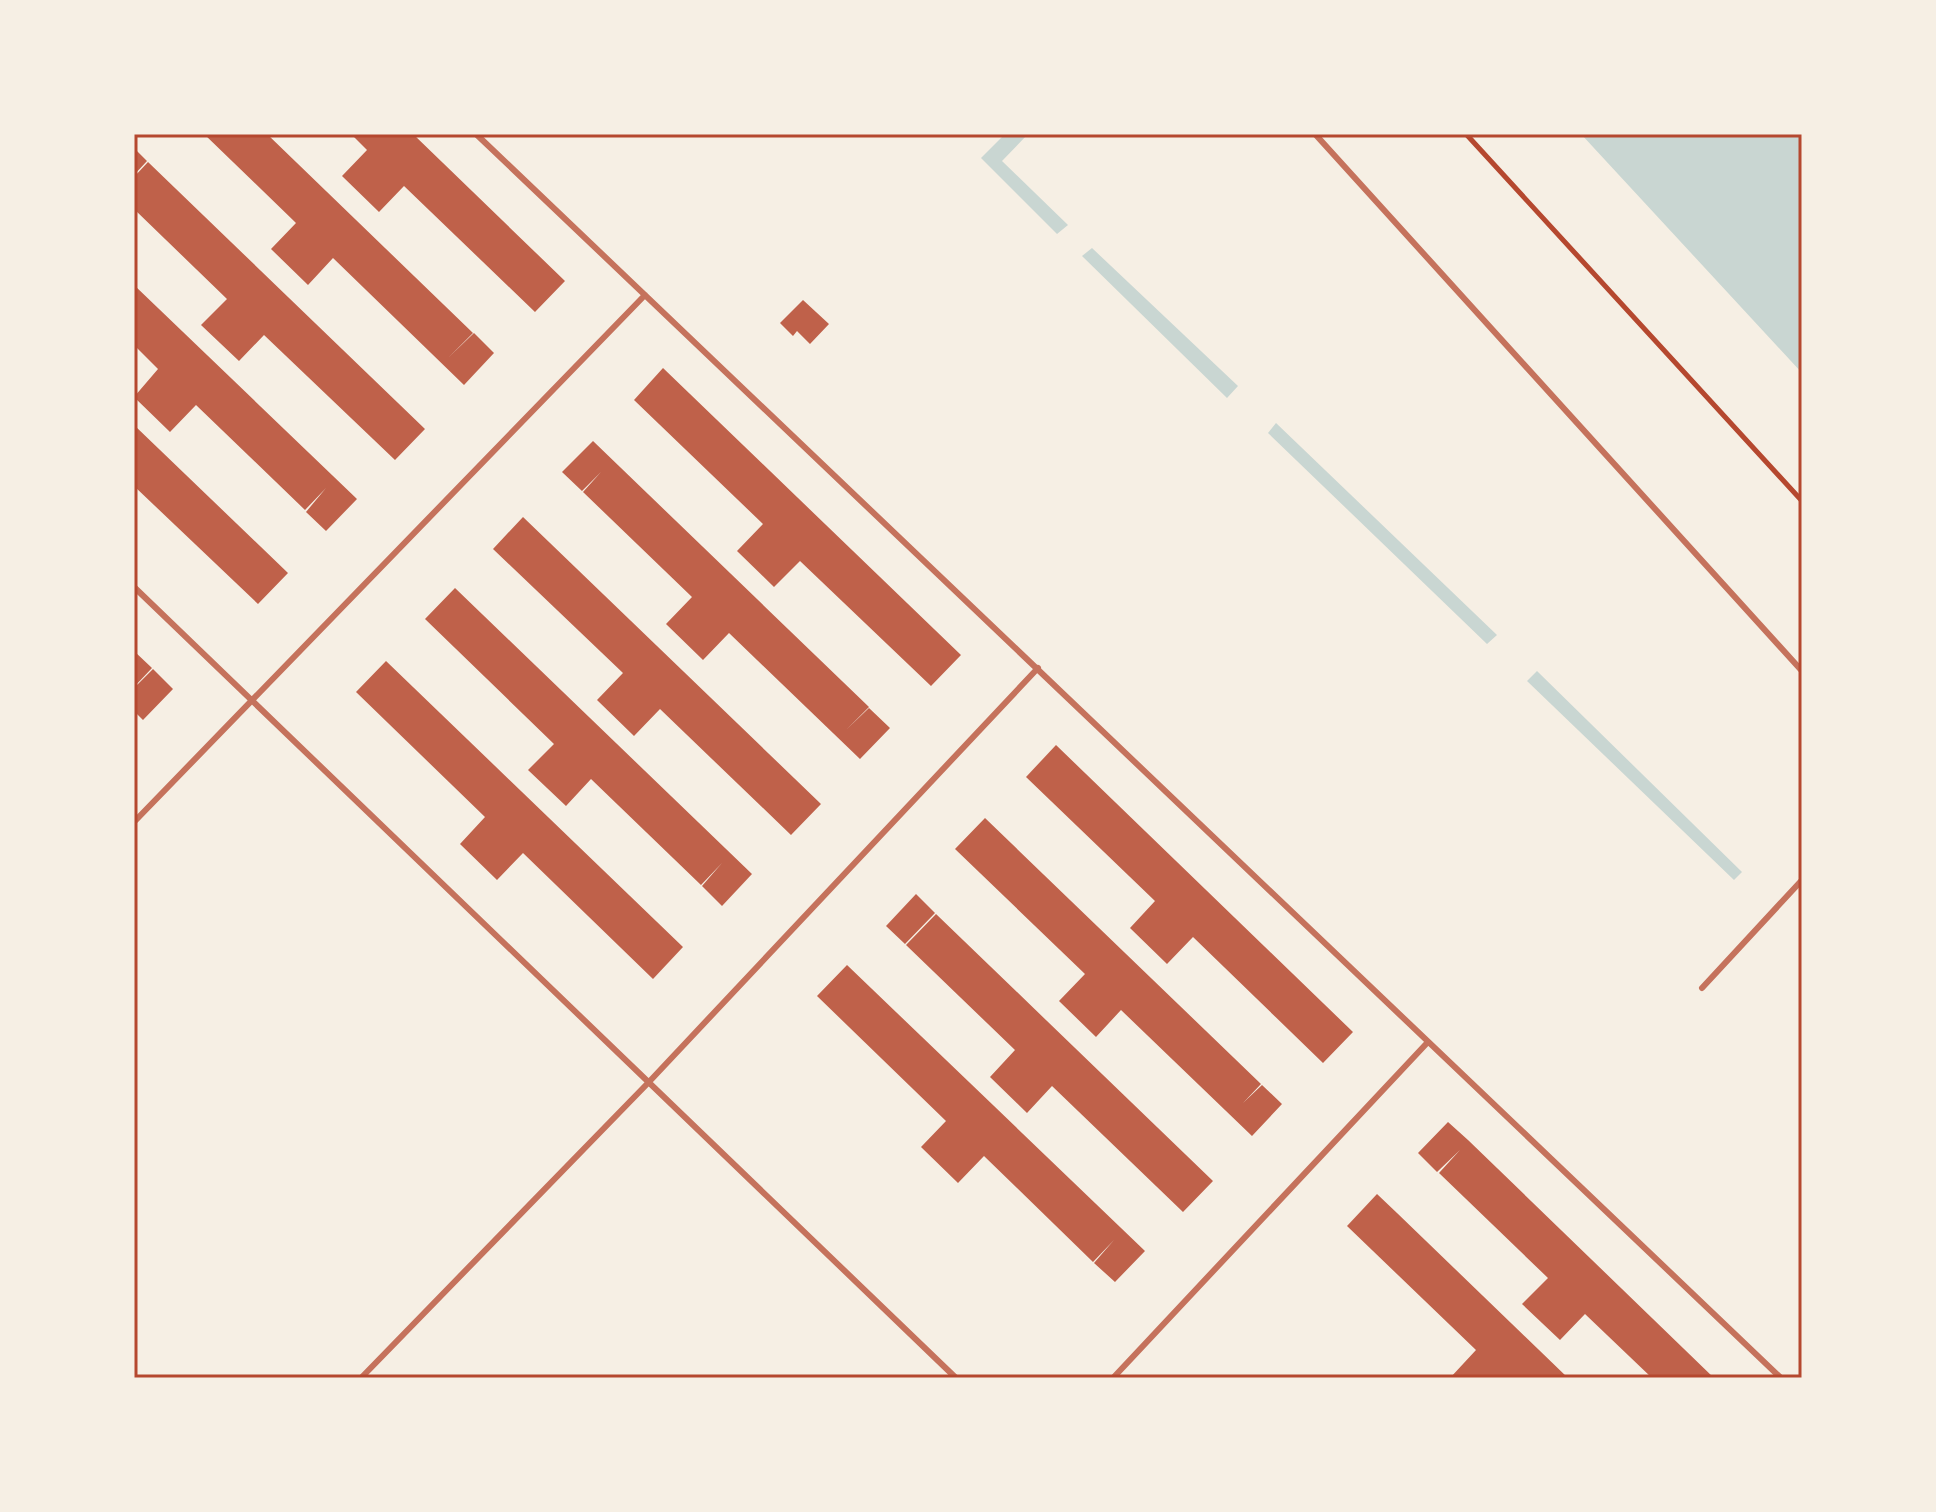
<svg xmlns="http://www.w3.org/2000/svg" width="1936" height="1512" font-family="Mulish,sans-serif">
<style>
.water{fill:#c9d6d2}
.building{fill:#bf614a}
.lines{fill:none;stroke-linecap:round;stroke-linejoin:round}
.path{stroke:#b5482f;stroke-width:5}
.service{stroke:#c5725c;stroke-width:6}
.neatline{fill:none;stroke:#b5482f;stroke-width:3}
</style>
<rect width="100%" height="100%" fill="#f6efe4"/>
<!-- water -->
<path class="water" d="M 1005,134 L 1028,134 L 1002,161 L 1068,225 L 1057,234 L 981,158 Z
M 1581,134 L 1802,134 L 1802,373 Z
M 1092,248 L 1238,386 L 1227,398 L 1082,256 Z
M 1276,423 L 1497,635 L 1487,644 L 1268,433 Z
M 1537,671 L 1742,872 L 1734,880 L 1527,681 Z"/>
<!-- building -->
<path class="building" d="M 204,134 L 267,134 L 473,333 L 449,357 L 474,333 L 494,353 L 464,385 L 333,258 L 308,285 L 271,249 L 296,223 Z
M 351,134 L 413,134 L 565,281 L 535,312 L 404,186 L 379,212 L 342,176 L 367,150 Z
M 134,148 L 147,161 L 134,175 Z
M 148,162 L 425,429 L 395,460 L 264,335 L 239,361 L 201,325 L 227,299 L 134,209 L 134,177 Z
M 134,285 L 357,499 L 326,531 L 306,512 L 326,488 L 305,510 L 196,405 L 170,432 L 134,397 L 158,369 L 134,345 Z
M 803,300 L 829,324 L 810,344 L 797,331 L 793,336 L 780,323 Z
M 663,368 L 961,655 L 931,686 L 800,561 L 774,587 L 737,551 L 763,524 L 634,400 Z
M 134,425 L 288,573 L 258,604 L 134,486 Z
M 593,441 L 869,707 L 847,729 L 869,708 L 890,728 L 860,759 L 729,633 L 703,660 L 666,624 L 692,597 L 583,492 L 601,472 L 582,491 L 562,472 Z
M 523,517 L 821,804 L 791,835 L 660,709 L 634,736 L 597,700 L 623,673 L 493,549 Z
M 455,588 L 752,874 L 722,906 L 702,886 L 722,863 L 701,885 L 591,779 L 566,806 L 528,770 L 554,744 L 425,619 Z
M 134,651 L 152,668 L 134,687 Z
M 386,661 L 683,947 L 653,979 L 523,853 L 497,880 L 460,844 L 485,817 L 356,692 Z
M 153,669 L 173,689 L 143,720 L 134,711 L 134,688 Z
M 1056,745 L 1353,1032 L 1323,1063 L 1193,937 L 1167,964 L 1130,928 L 1155,901 L 1026,777 Z
M 985,818 L 1261,1084 L 1243,1103 L 1262,1085 L 1282,1104 L 1252,1136 L 1121,1010 L 1096,1037 L 1059,1001 L 1085,974 L 955,849 Z
M 916,894 L 935,913 L 905,944 L 886,926 Z
M 936,914 L 1213,1181 L 1183,1212 L 1052,1086 L 1027,1113 L 990,1077 L 1015,1050 L 906,945 Z
M 847,965 L 1145,1251 L 1115,1282 L 1094,1263 L 1114,1240 L 1093,1262 L 984,1156 L 958,1183 L 921,1147 L 946,1121 L 817,996 Z
M 1448,1122 L 1468,1140 L 1714,1378 L 1652,1378 L 1585,1314 L 1560,1340 L 1522,1304 L 1548,1278 L 1439,1173 L 1460,1150 L 1437,1172 L 1418,1153 Z
M 1377,1194 L 1397,1213 L 1568,1378 L 1450,1378 L 1476,1350 L 1347,1226 Z"/>
<g class="lines">
<!-- path -->
<path class="path" d="M 1466,134 L 1802,501"/>
<!-- service -->
<path class="service" d="M 476,134 L 1781,1378
M 1315,134 L 1802,671
M 134,587 L 956,1378
M 134,822 L 645,295
M 1702,988 L 1802,880
M 134,1377 L 135,1378
M 361,1378 L 648,1083 L 1038,668
M 1113,1378 L 1427,1043"/>
</g>
<!-- border -->
<rect width="1936" height="1512" fill="none" stroke="#f6efe4" stroke-width="272"/>
<rect x="136" y="136" width="1664" height="1240" class="neatline"/>
</svg>
